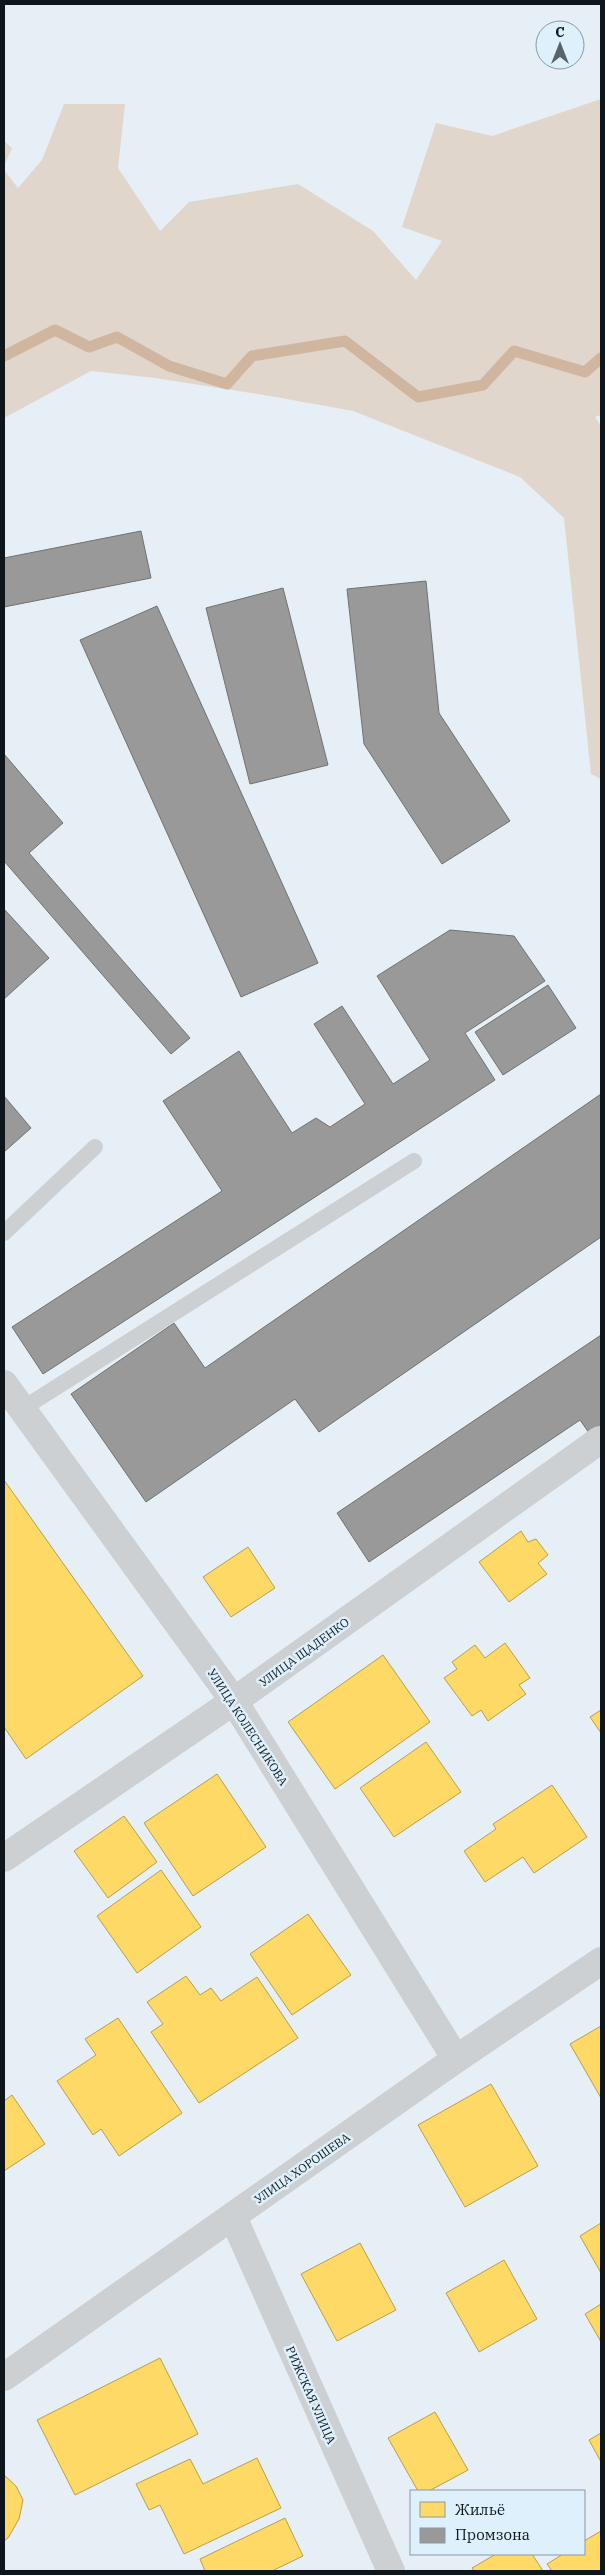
<svg xmlns="http://www.w3.org/2000/svg" width="605" height="2575" font-family="'IBM Plex Serif',serif">
<style>
.green{fill:#e1d6cc}
.homes{fill:#ffd966;stroke:#b79e50}
.industry{fill:#999;stroke:#6f7273}
.lines{fill:none;stroke-linecap:round;stroke-linejoin:round}
.stream{stroke:#d0b69f;stroke-width:11}
.service{stroke:#cdd0d2;stroke-width:16}
.minor{stroke:#cdd0d2;stroke-width:28}
.secondary{stroke:#cdd0d2;stroke-width:28}
.labels{text-anchor:middle;dominant-baseline:central;stroke-width:5;stroke-linejoin:round;paint-order:stroke}
.street-label{font-size:12px;fill:#0e161b;stroke:#def0fc}
</style>
<rect width="100%" height="100%" fill="#e5eff5"/>
<!-- green -->
<path class="green" d="M 601,99 L 601,415 L 595,417 L 601,426 L 601,779 L 591,774 L 564,518 L 520,477 L 353,411 L 270,396 L 155,378 L 91,371 L 4,418 L 4,170 L 18,188 L 42,160 L 64,104 L 125,104 L 118,168 L 160,231 L 189,202 L 298,184 L 373,231 L 416,280 L 442,241 L 402,227 L 436,123 L 492,136 Z
M 4,141 L 12,148 L 4,166 Z"/>
<!-- homes -->
<path class="homes" d="M 4,1480 L 143,1676 L 26,1759 L 4,1727 Z
M 521,1531 L 528,1542 L 536,1539 L 548,1555 L 538,1563 L 547,1574 L 509,1602 L 479,1562 Z
M 248,1547 L 275,1588 L 231,1617 L 203,1577 Z
M 505,1643 L 530,1678 L 519,1685 L 526,1694 L 488,1721 L 481,1710 L 472,1716 L 444,1678 L 457,1669 L 452,1662 L 475,1645 L 485,1658 Z
M 383,1655 L 430,1722 L 335,1789 L 288,1722 Z
M 601,1710 L 601,1733 L 590,1717 Z
M 426,1742 L 461,1792 L 394,1837 L 360,1788 Z
M 217,1774 L 266,1847 L 193,1896 L 144,1823 Z
M 552,1785 L 587,1837 L 534,1873 L 523,1857 L 485,1882 L 464,1851 L 496,1829 L 493,1824 Z
M 124,1816 L 157,1862 L 108,1898 L 74,1851 Z
M 161,1870 L 201,1927 L 137,1973 L 97,1916 Z
M 308,1914 L 351,1975 L 292,2015 L 250,1954 Z
M 186,1976 L 200,1995 L 211,1988 L 221,2001 L 257,1977 L 298,2038 L 199,2103 L 151,2032 L 163,2024 L 147,2002 Z
M 118,2018 L 182,2113 L 119,2156 L 101,2129 L 93,2135 L 57,2081 L 96,2055 L 85,2039 Z
M 601,2026 L 601,2098 L 570,2044 Z
M 491,2084 L 538,2166 L 465,2207 L 418,2125 Z
M 12,2095 L 45,2144 L 4,2171 L 4,2101 Z
M 601,2223 L 601,2273 L 580,2236 Z
M 360,2243 L 396,2310 L 337,2341 L 301,2274 Z
M 504,2260 L 537,2319 L 479,2352 L 446,2293 Z
M 601,2304 L 601,2342 L 585,2314 Z
M 160,2358 L 198,2434 L 75,2495 L 37,2420 Z
M 435,2412 L 468,2470 L 429,2491 L 418,2491 L 388,2438 Z
M 601,2433 L 601,2462 L 589,2440 Z
M 257,2458 L 281,2508 L 184,2554 L 160,2505 L 149,2510 L 136,2484 L 190,2459 L 203,2484 Z
M 4,2475 L 16,2486 L 23,2500 L 19,2519 L 8,2538 L 4,2541 Z
M 285,2518 L 303,2556 L 272,2571 L 205,2571 L 200,2559 Z
M 601,2531 L 601,2571 L 552,2571 L 547,2564 L 563,2554 L 584,2554 L 584,2541 Z
M 496,2554 L 532,2554 L 543,2571 L 474,2571 L 472,2568 Z"/>
<!-- industry -->
<path class="industry" d="M 141,531 L 151,578 L 4,607 L 4,558 Z
M 426,581 L 439,713 L 510,821 L 442,864 L 364,744 L 347,589 Z
M 283,588 L 328,765 L 250,784 L 206,608 Z
M 157,606 L 318,963 L 241,997 L 80,640 Z
M 4,754 L 63,823 L 29,853 L 190,1038 L 171,1054 L 4,861 Z
M 4,909 L 49,958 L 4,999 Z
M 450,930 L 514,936 L 545,981 L 465,1033 L 495,1080 L 43,1374 L 12,1327 L 222,1191 L 163,1101 L 239,1051 L 292,1133 L 316,1118 L 330,1127 L 365,1104 L 314,1024 L 342,1006 L 393,1084 L 430,1060 L 377,976 Z
M 548,985 L 576,1028 L 503,1075 L 475,1032 Z
M 601,1094 L 601,1237 L 319,1432 L 295,1399 L 146,1502 L 71,1394 L 174,1323 L 205,1368 Z
M 4,1096 L 31,1128 L 4,1152 Z
M 601,1335 L 601,1450 L 580,1420 L 369,1562 L 337,1513 Z"/>
<g class="lines">
<!-- stream -->
<path class="stream" d="M 4,356 L 55,330 L 89,347 L 117,337 L 169,366 L 227,384 L 252,356 L 345,341 L 418,397 L 483,385 L 514,351 L 585,372 L 601,358"/>
<!-- service -->
<path class="service" d="M 4,1233 L 95,1147
M 22,1409 L 414,1161"/>
<!-- minor -->
<path class="minor" d="M 4,1384 L 234,1701 L 456,2059
M 4,1858 L 234,1701 L 600,1440
M 233,2217 L 391,2571"/>
<!-- secondary -->
<path class="secondary" d="M 4,2377 L 456,2059 L 601,1961"/>
</g>
<g class="labels">
<!-- street labels -->
<g class="street-label">
<text transform="translate(304 1652) rotate(-36)">УЛИЦА ЩАДЕНКО</text>
<text transform="translate(248 1727) rotate(57)">УЛИЦА КОЛЕСНИКОВА</text>
<text transform="translate(302 2168) rotate(-35)">УЛИЦА ХОРОШЕВА</text>
<text transform="translate(311 2395) rotate(66)">РИЖСКАЯ УЛИЦА</text>
</g>
</g>
<!-- border -->
<rect width="605" height="2575" fill="none" stroke="#0e161b" stroke-width="10"/>
<!-- legend -->
<rect x="410" y="2490" width="175" height="65" fill="#def0fc" stroke="#8b99a2"/>
<rect x="420" y="2502" width="25" height="15" fill="#ffd966" stroke="#8b99a2"/>
<text x="455" y="2515" font-size="15" fill="#0e161b">Жильё</text>
<rect x="420" y="2528" width="25" height="15" fill="#999999" stroke="#8b99a2"/>
<text x="455" y="2540" font-size="15" fill="#0e161b">Промзона</text>
<!-- north arrow -->
<g transform="translate(560 45)"><circle r="24" fill="#def0fc" stroke="#8b99a2"/>
<path d="M0-4L9 19L0 12L-9 19Z" fill="#596267"/>
<text y="-8" font-size="14" font-weight="bold" text-anchor="middle" fill="#0e161b">С</text>
</g>
</svg>
